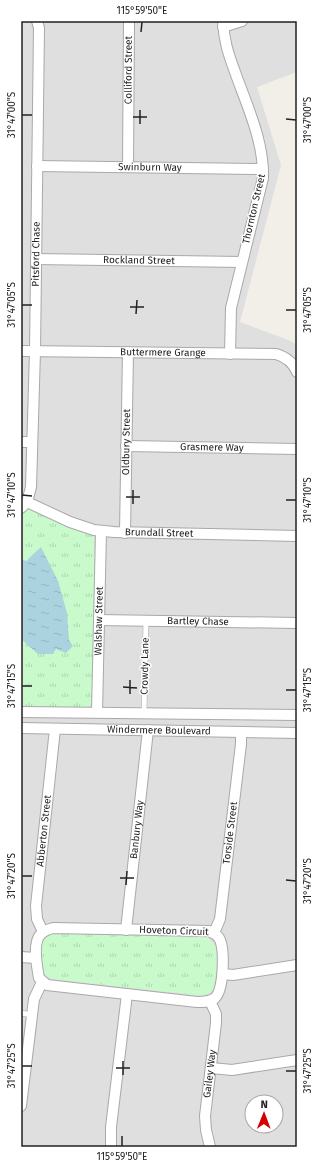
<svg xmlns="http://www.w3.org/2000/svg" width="318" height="1168" font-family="'Fira Sans',sans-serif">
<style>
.residential{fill:#e0dfdf;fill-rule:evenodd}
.park{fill:url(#park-tufts)}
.water{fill:url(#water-ripples)}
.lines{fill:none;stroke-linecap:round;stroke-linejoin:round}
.lane-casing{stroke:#a9a9a9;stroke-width:6}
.street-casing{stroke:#a9a9a9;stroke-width:12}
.lane{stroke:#fff;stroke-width:5}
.street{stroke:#fff;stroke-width:10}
.ticks{fill:none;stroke:#222;stroke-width:1.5}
.labels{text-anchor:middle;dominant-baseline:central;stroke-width:3;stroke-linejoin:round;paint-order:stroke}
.street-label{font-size:10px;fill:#222;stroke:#fff}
.neatline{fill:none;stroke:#222;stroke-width:1.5}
.ticks-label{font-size:10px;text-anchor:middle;fill:#222}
</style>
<defs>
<pattern id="park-tufts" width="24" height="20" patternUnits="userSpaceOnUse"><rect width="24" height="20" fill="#c8facc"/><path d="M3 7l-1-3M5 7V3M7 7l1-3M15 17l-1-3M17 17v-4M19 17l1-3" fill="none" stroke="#acd6af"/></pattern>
<pattern id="water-ripples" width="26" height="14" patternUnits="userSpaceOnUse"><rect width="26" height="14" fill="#aad3df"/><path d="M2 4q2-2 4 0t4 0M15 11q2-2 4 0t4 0" fill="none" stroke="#92b5bf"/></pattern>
</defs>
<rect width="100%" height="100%" fill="#f2efe9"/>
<!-- residential -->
<path class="residential" d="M 21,21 L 297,21 L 297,72 L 257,87 L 281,165 L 240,322 L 291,341 L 297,345 L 297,1147 L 21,1147 ZM 252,1102 L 276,1102 L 276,1126 L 252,1126 Z"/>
<!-- park -->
<path class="park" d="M 27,509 L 94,535 L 94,701 L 87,708 L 21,706 L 21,512 Z
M 60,933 L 208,938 L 216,947 L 217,970 L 213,990 L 205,996 L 52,979 L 46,976 L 43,970 L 41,943 L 48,935 Z"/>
<!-- water -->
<path class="water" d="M 41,547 L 58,581 L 67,613 L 69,640 L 73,646 L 66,653 L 56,649 L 53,654 L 38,654 L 21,639 L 21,559 L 26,561 Z"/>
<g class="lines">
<!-- lane casing -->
<g class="lane-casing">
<path id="lane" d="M 144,713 L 146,620
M 21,1013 L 32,1015"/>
</g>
<!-- street casing -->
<g class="street-casing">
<g id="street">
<path d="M 223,21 C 224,41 228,53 235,72 C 247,106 264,141 263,178 L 231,308 L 230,354"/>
<path d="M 223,27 L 242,21"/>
<path id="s1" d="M 37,166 L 263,169"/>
<path id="s2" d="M 128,167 L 129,21"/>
<path id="s3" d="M 36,259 L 242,262"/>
<path id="s4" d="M 21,351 L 276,354 C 286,357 293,362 297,372"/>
<path d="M 21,442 L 32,442"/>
<path id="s5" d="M 126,446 L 297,449"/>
<path id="s6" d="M 27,502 L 70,522 L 94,530 L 114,532 L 297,536"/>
<path id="s7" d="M 21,508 L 27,502 L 31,487 L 35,351 L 39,28 L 37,21"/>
<path id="s8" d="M 125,533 L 128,352"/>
<path id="s9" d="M 99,620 L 297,623"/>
<path d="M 21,712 L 297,715"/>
<path id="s10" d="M 97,712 L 101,531"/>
<path id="s11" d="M 21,728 L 297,733"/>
<path d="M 53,928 L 209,931 C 213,933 216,934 219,938 C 225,948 224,989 215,998 C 210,1002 204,1002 197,1002 L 47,985 L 39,978 C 37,967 32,942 41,934 C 44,931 49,929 53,928 Z"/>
<path id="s12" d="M 126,930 L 148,730"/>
<path id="s13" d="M 43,932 L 37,919 L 36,906 L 55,729"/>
<path id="s14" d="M 214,933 L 220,919 L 241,744 L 241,732"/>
<path d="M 21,957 L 36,958"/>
<path d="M 223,974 L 233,975 L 297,965"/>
<path d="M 211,1068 L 232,1070 L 297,1060"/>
<path d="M 21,1106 L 34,999 L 42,982"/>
<path d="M 111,1147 L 111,1127 L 127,994"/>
<path id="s15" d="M 210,1147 L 206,1130 L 205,1116 L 216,1023 L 216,1014 L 210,1001"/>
</g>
</g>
<!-- lane -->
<use href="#lane" class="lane"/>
<!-- street -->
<use href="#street" class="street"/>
</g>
<!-- ticks -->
<path class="ticks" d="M 141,32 L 142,22M 22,115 L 32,115M 133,117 L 147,117M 286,119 L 296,120M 140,124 L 140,110M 22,305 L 32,305M 130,307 L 144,307M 286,310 L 296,310M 136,314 L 137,300M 22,495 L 32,496M 126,497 L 140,497M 286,500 L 296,500M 133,504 L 133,490M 22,686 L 32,686M 123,687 L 137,688M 286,690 L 296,690M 130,694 L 130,680M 22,876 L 32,876M 120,878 L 134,878M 286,880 L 296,881M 126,885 L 127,871M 22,1066 L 32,1066M 116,1068 L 130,1068M 286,1071 L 296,1071M 123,1075 L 123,1061M 122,1146 L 122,1136"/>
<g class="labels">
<!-- street labels -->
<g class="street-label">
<text stroke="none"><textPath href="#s2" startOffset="97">Colliford Street</textPath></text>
<text stroke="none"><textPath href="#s1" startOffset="113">Swinburn Way</textPath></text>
<text transform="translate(254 209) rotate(-77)">Thornton Street</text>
<text stroke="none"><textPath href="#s7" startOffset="257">Pitsford Chase</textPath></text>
<text stroke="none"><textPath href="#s3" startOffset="103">Rockland Street</textPath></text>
<text stroke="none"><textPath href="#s4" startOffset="142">Buttermere Grange</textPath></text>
<text stroke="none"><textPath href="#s8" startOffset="91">Oldbury Street</textPath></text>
<text stroke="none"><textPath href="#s5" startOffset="86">Grasmere Way</textPath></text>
<text stroke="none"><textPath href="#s6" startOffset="138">Brundall Street</textPath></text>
<text stroke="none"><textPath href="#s10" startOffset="91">Walshaw Street</textPath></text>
<text stroke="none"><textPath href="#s9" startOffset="99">Bartley Chase</textPath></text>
<text transform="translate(145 666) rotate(-89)">Crowdy Lane</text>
<text stroke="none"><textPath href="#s11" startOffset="138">Windermere Boulevard</textPath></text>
<text stroke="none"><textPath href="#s12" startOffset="101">Banbury Way</textPath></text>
<text stroke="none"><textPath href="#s13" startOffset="103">Abberton Street</textPath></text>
<text stroke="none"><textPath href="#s14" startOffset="102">Torside Street</textPath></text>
<text transform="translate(174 931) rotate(2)">Hoveton Circuit</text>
<text stroke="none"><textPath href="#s15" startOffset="74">Gailey Way</textPath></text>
</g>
</g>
<!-- border -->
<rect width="318" height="1168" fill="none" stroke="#ffffff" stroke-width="44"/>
<!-- north arrow -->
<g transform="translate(264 1114) rotate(1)"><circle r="19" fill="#ffffff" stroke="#a7a7a7"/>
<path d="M0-3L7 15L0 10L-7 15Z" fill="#d40000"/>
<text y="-6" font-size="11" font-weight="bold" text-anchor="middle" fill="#222222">N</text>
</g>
<rect x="22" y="22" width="274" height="1124" class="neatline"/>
<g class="ticks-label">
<text x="142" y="14">115°59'50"E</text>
<text transform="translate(11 115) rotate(-90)" y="4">31°47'00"S</text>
<text transform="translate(307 120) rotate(-90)" y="4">31°47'00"S</text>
<text transform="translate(11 305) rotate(-90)" y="4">31°47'05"S</text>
<text transform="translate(307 310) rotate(-90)" y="4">31°47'05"S</text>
<text transform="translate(11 495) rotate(-90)" y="4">31°47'10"S</text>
<text transform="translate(307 500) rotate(-90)" y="4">31°47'10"S</text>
<text transform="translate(11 686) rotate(-90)" y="4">31°47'15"S</text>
<text transform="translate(307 690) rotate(-90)" y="4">31°47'15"S</text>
<text transform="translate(11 876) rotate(-90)" y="4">31°47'20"S</text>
<text transform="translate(307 881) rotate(-90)" y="4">31°47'20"S</text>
<text transform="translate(11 1066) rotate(-90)" y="4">31°47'25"S</text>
<text transform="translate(307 1071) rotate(-90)" y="4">31°47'25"S</text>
<text x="122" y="1160">115°59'50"E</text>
</g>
</svg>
